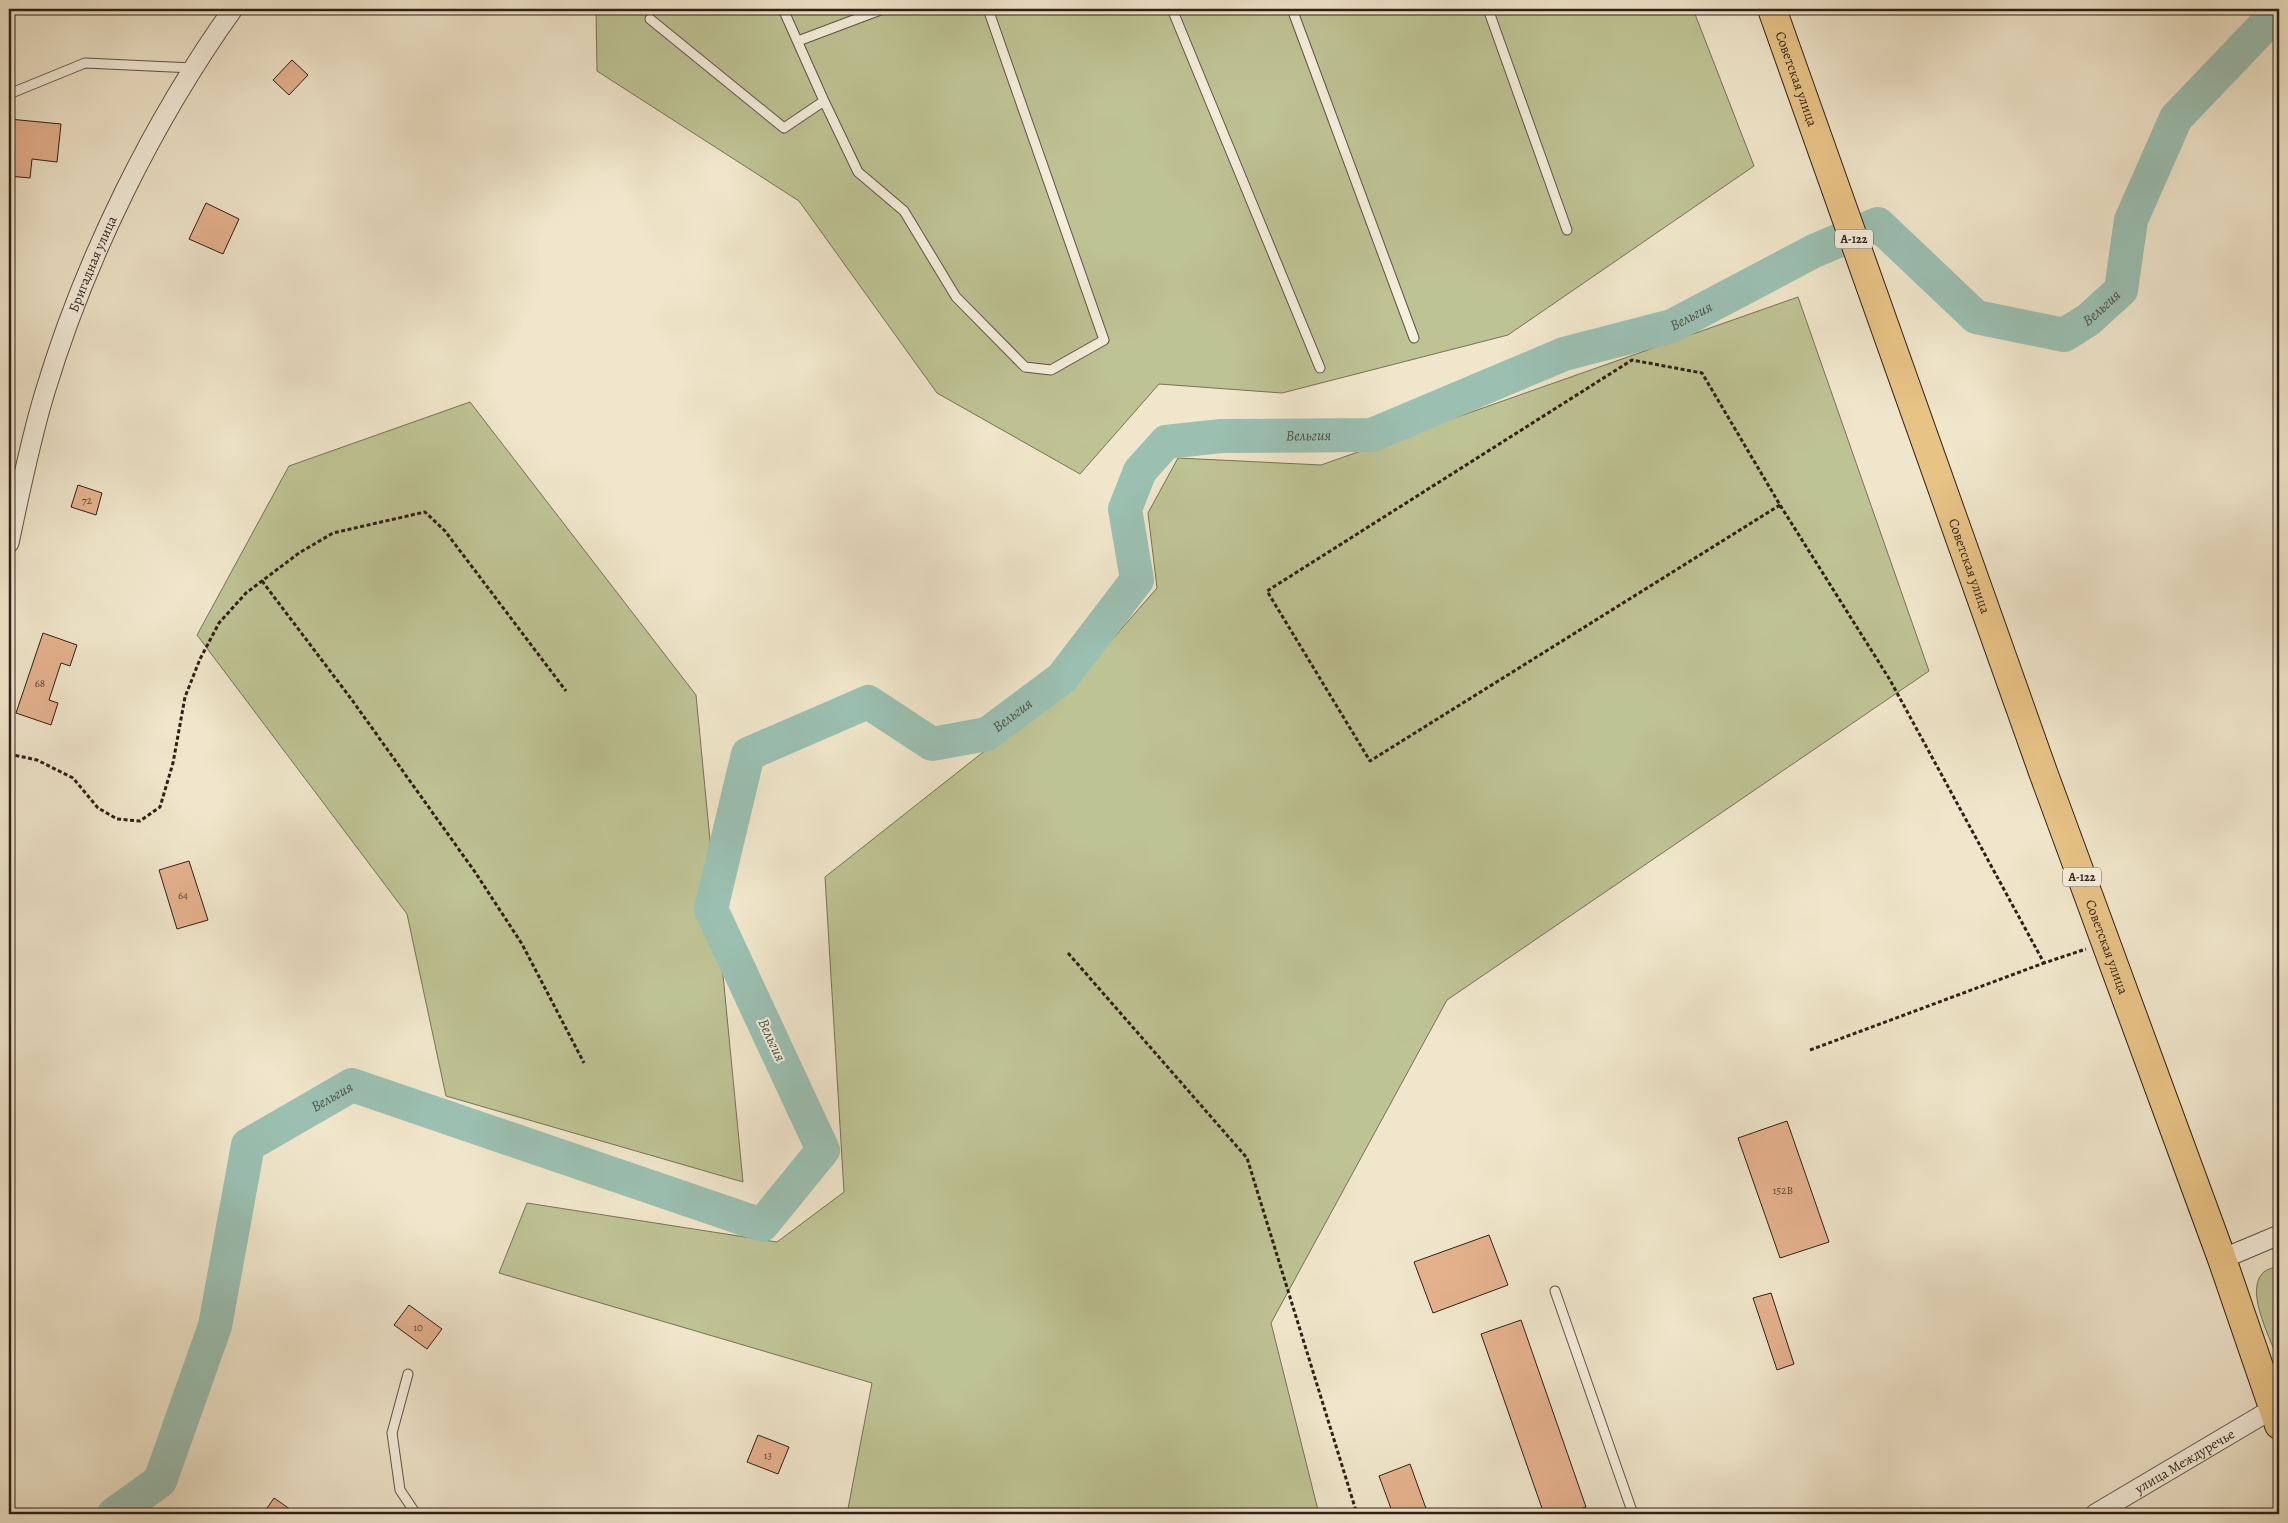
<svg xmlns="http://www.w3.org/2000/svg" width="2288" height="1523" font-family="Alegreya,serif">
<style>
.green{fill:#bec394;stroke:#777156}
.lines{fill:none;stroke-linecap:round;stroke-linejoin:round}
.river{stroke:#9bc0b2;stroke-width:34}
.building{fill:#e5b28e;stroke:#301f18}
.service-casing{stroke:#605145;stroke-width:11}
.minor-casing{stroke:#605145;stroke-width:21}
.primary-casing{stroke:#301f18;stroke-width:30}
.path{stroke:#301f18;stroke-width:3;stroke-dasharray:4 2.5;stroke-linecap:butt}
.service{stroke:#f5efdd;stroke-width:9}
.minor{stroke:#f5efdd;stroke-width:19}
.primary{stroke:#e8c386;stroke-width:28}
.labels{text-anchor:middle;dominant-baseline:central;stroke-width:4;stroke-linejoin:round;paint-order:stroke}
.number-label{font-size:11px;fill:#5d4436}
.shield{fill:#f5efdd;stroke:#6b5d53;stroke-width:1}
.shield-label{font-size:12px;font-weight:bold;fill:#301f18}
.street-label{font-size:14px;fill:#301f18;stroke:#f5efdd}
.water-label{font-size:15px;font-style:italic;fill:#504f46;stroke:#f5efdd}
</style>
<rect width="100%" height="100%" fill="#f0e6cb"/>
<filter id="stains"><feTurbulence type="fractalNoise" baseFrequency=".004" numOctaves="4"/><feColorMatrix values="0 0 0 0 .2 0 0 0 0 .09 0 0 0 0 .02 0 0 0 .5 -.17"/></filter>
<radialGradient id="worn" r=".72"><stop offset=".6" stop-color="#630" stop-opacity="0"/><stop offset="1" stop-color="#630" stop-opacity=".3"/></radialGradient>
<!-- green -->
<path class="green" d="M 596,9 L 1693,9 L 1754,166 L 1508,335 L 1282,393 L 1159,384 L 1080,474 L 937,393 L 799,201 L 597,71 Z
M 1798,297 L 1929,671 L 1447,1000 L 1271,1323 L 1319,1514 L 847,1514 L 872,1383 L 499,1273 L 527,1203 L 777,1242 L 844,1192 L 825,877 L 1082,674 L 1157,588 L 1148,513 L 1178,458 L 1321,465 Z
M 470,402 L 696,695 L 743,1182 L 446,1096 L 407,914 L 197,635 L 289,466 Z
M 2279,1266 L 2279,1363 C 2272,1341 2245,1293 2262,1274 C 2265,1269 2274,1268 2279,1266 Z"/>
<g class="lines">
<!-- river -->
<path class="river" id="s1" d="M 114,1514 L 160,1481 L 215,1326 L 248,1145 L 352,1085 L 762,1225 L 823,1150 L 711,909 L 748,754 L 868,702 L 932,744 L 987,734 L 1062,678 L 1137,580 L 1125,509 L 1140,471 L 1166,442 L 1221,436 L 1372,435 L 1564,354 L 1672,326 L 1814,251 L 1878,224 L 1976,317 L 2064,335 L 2088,320 L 2121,290 L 2131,220 L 2176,118 L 2264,26 L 2279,19"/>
</g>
<!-- building -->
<path class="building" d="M 292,60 L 308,75 L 289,95 L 273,80 Z
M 9,119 L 61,124 L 57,162 L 32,159 L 30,178 L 9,176 Z
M 206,203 L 239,219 L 223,254 L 189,239 Z
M 78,485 L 102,493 L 96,515 L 71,507 Z
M 43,633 L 77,645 L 70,666 L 61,663 L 49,700 L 58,703 L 51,725 L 16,713 Z
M 189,861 L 208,920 L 177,929 L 159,870 Z
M 1787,1121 L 1829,1242 L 1780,1258 L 1738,1138 Z
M 1489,1235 L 1508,1285 L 1433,1313 L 1414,1262 Z
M 1771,1293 L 1794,1364 L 1777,1370 L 1753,1298 Z
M 409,1305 L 442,1329 L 427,1349 L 394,1325 Z
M 1521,1320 L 1586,1507 L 1565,1514 L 1544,1514 L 1481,1334 Z
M 758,1435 L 789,1447 L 778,1474 L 747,1462 Z
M 1410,1464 L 1428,1514 L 1393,1514 L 1379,1476 Z
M 274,1498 L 297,1514 L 263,1514 Z"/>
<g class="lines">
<!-- service casing -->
<g class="service-casing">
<path id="service" d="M 1172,9 L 1320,368
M 1292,9 L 1414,338
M 1488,9 L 1567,230
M 650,19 L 784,128 L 824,101 L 783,9
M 798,41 L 883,9
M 9,94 L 85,63 L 193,68
M 824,101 L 858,172 L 904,211 L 956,297 L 1025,367 L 1051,370 L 1104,340 L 988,9
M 1555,1291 L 1633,1514
M 408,1374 L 392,1433 L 400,1490 L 416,1514"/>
</g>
<!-- minor casing -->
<g class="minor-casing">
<g id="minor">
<path id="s2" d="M 9,543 C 20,492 30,441 45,392 C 85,259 153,121 233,9"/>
<path d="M 2222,1259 L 2279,1235"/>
<path id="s3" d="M 2095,1514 L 2274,1408"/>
</g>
</g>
<!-- primary casing -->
<g class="primary-casing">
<g id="primary">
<path id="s4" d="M 1772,9 L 2043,772 L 2222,1259 L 2279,1425"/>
</g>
</g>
<!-- path -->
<path class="path" d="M 1780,505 L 1370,761 L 1267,591 L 1632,360 L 1702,373 L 1780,505 L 1890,680 L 2044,963 L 2086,949
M 262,581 L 352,700 L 475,872 L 522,944 L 584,1063
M 9,754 L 37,760 L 73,778 L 98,808 L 117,819 L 140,821 L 160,807 L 173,763 L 185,697 L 200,659 L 219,623 L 246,593 L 299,553 L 333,533 L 425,512 L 445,531 L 566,691
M 1068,953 L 1247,1158 L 1357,1514
M 1810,1050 L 2044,963"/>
<!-- service -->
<use href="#service" class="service"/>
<!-- minor -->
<use href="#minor" class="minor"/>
<!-- primary -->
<use href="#primary" class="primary"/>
</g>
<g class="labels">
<!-- number labels -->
<g class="number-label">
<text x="87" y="500">72</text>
<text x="40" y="683">68</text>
<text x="183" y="895">64</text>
<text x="1783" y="1190">152В</text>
<text x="418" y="1327">10</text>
<text x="768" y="1455">13</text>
</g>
<!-- shield labels -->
<g class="shield">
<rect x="1835" y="229.5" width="38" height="19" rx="4"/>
<rect x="2063" y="867.5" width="38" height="19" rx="4"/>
</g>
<g class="shield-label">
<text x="1854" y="239">А-122</text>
<text x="2082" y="877">А-122</text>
</g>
<!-- street labels -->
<g class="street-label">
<text stroke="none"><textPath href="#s4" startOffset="74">Советская улица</textPath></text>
<text stroke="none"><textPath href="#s2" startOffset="292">Бригадная улица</textPath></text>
<text stroke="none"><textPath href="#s4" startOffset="591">Советская улица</textPath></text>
<text stroke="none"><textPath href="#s4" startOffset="996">Советская улица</textPath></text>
<text stroke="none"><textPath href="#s3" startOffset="104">улица Междуречье</textPath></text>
</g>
<!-- water labels -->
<g class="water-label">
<text stroke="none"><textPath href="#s1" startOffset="3140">Вельгия</textPath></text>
<text stroke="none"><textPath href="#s1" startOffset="2660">Вельгия</textPath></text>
<text stroke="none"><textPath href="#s1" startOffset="2255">Вельгия</textPath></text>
<text stroke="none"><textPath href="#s1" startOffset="1775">Вельгия</textPath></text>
<text transform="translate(772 1040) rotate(65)">Вельгия</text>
<text stroke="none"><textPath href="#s1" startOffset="502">Вельгия</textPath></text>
</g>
</g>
<!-- margin -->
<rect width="2288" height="1523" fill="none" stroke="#f0e6cb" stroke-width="30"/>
<rect x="10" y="10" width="2268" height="1503" fill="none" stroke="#301f18" stroke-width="2.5"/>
<rect x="15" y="15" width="2258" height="1493" fill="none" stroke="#301f18"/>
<rect width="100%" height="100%" filter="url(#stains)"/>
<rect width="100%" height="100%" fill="url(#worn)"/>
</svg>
